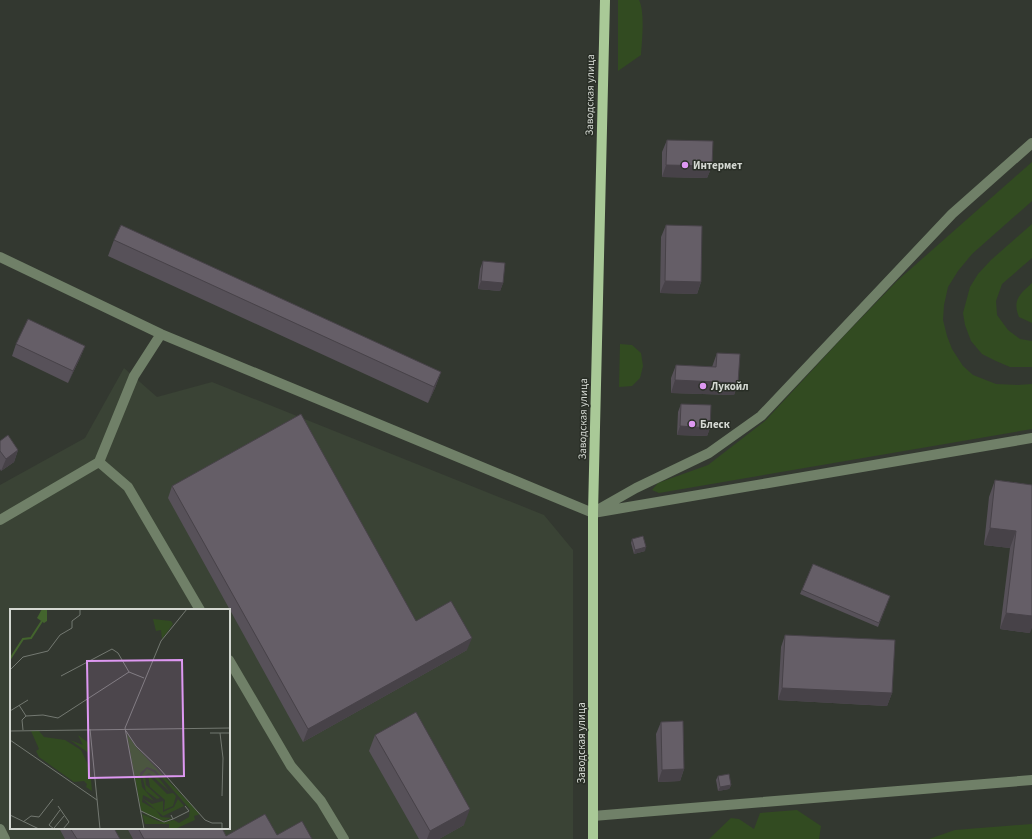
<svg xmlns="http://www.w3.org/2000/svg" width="1032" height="839" font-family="'Source Sans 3',sans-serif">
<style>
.built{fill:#3a4335;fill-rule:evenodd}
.green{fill:#324b21}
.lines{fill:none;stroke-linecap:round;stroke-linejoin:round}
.minor{stroke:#708068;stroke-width:10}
.major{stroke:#a9c997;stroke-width:10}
.wall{fill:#575159}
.shaded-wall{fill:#474248}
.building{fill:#655e67;stroke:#474248}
.poi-dot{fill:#de98f2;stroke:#292e26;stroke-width:1.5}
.labels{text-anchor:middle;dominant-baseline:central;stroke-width:3;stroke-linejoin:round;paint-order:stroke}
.street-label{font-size:11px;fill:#d4d8d2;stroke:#292e26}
.poi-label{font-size:11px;font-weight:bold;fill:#d4d8d2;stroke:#292e26;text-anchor:start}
.inset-river{fill:none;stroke:#43642d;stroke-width:2}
.inset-road{fill:none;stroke:#737871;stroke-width:1}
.view{fill:#de98f2;fill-opacity:0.15;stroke:#de98f2;stroke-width:2}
.inset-edge{fill:none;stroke:#d4d8d2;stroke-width:2}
</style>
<rect width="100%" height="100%" fill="#333830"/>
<!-- built -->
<path class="built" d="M 124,368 L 157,397 L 212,382 L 544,515 L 573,550 L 573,839 L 0,839 L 0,485 L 85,438 ZM 11,610 L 229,610 L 229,828 L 11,828 Z"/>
<!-- green -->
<path class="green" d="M 618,0 L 639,0 C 645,12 642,40 641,55 L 618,71 Z
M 1032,162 L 1032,201 L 972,254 L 958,271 L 948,287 L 944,305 L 943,320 L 947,336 L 952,349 L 963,366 L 973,375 L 996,384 L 1018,385 L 1032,384 L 1032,429 L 659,493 L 652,490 L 658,483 L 708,465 L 765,421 L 844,336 L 897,281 Z
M 1032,224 L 1032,258 L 1002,284 L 996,301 L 997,315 L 1008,330 L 1020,339 L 1032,341 L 1032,367 L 1010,367 L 996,361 L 982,354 L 971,341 L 965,325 L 963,313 L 970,287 L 978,274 L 991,260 Z
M 1032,283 L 1032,323 L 1019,317 C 1012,300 1020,294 1032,283 Z
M 620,344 L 632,345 L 641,353 L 643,366 L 640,378 L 632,386 L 619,387 Z
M 797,810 L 821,826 L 819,839 L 709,839 L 731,818 L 739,819 L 754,829 L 760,813 Z
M 1032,824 L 1032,839 L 929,839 L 955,830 Z"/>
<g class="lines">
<!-- minor -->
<path class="minor" d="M 0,257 L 161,334 L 593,513 L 1032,438
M 99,462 L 128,487 L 200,610
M 599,509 L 636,488 L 709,453 L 761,416 L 952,214 L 1032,143
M 0,520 L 99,462 L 134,376 L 161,334
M 229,660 L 291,766 L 321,801 L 344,839
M 593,816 L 1032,780
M 0,829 L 5,839"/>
<!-- major -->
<path class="major" d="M 593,839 L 593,513 L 605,0"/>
</g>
<!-- wall -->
<path class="wall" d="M 667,140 L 712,166 L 707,178 L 662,177 L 662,152 Z
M 666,225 L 701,282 L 697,294 L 660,293 L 661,237 Z
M 114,240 L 441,372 L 435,388 L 428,403 L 108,256 Z
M 483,261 L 503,283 L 500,291 L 478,289 L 480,269 Z
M 16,344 L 85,346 L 80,358 L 68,383 L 12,356 Z
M 717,353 L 738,383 L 734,395 L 671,393 L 671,378 L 676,365 L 712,367 Z
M 681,404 L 710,428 L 707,436 L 677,435 L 678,412 Z
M 0,441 L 18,450 L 14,462 L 1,471 L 0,469 Z
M 995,480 L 1032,485 L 1030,633 L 1000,629 L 1010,548 L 984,545 L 989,497 Z
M 172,486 L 416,621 L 467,650 L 303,742 L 168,498 Z
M 632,539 L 645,551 L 634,554 L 631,543 Z
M 813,564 L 890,596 L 878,627 L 800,594 Z
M 785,635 L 892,693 L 887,706 L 778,700 L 781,647 Z
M 661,722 L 684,769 L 680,781 L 658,782 L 656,734 Z
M 375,735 L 464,825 L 439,839 L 419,839 L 369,751 Z
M 718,776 L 731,785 L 729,789 L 718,791 L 716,780 Z
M 59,828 L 114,828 L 120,839 L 65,839 Z
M 127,828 L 222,828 L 226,836 L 277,835 L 312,839 L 133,839 Z"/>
<!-- shaded-wall -->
<path class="shaded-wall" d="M 666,165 L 712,166 L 707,178 L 662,177 Z
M 481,281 L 503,283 L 500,291 L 478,289 Z
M 665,281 L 701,282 L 697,294 L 660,293 Z
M 85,346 L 80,358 L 68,383 L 73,371 Z
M 441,372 L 435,388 L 428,403 L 434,387 Z
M 675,380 L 738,383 L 734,395 L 671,393 Z
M 680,426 L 710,428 L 707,436 L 677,435 Z
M 18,450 L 14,462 L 1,471 L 6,459 Z
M 990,528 L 1016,531 L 1010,548 L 984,545 Z
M 646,547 L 645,551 L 634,554 L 635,550 Z
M 1006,613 L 1032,616 L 1032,628 L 1030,633 L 1000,629 Z
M 472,638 L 467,650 L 303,742 L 308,729 Z
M 782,688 L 892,693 L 887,706 L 778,700 Z
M 684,769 L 680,781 L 658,782 L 662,770 Z
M 731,785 L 729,789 L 718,791 L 720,787 Z
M 470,809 L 464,825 L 439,839 L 427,839 L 430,831 Z"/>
<!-- building -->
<path class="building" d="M 667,140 L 713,141 L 712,166 L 666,165 Z
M 121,225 L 441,372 L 434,387 L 114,240 Z
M 666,225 L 702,226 L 701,282 L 665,281 Z
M 483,261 L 505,263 L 503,283 L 481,281 Z
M 28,319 L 85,346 L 73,371 L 16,344 Z
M 717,353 L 740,354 L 738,383 L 675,380 L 676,365 L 716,367 Z
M 681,404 L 711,405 L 710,428 L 680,426 Z
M 301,414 L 416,621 L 451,601 L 472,638 L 308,729 L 172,486 Z
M 8,435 L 18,450 L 6,459 L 0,451 L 0,441 Z
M 995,480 L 1032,485 L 1032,616 L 1006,613 L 1016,531 L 990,528 Z
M 643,536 L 646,547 L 635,550 L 632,539 Z
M 813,564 L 890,596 L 879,623 L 802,590 Z
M 785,635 L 895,640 L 892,693 L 782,688 Z
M 416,712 L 470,809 L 430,831 L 375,735 Z
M 683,721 L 684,769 L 662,770 L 661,722 Z
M 729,774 L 731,785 L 720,787 L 718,776 Z
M 265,814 L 277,835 L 302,821 L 312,839 L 144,839 L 138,828 L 222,828 L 226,836 Z
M 70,828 L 114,828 L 120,839 L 77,839 Z"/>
<!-- markers -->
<g class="poi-dot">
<circle cx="685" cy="165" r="4"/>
<circle cx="703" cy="386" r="4"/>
<circle cx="692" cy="424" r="4"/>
</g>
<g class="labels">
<!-- street labels -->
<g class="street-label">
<text transform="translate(590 95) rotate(-89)">Заводская улица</text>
<text transform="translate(583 419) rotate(-89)">Заводская улица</text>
<text transform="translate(581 743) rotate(-90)">Заводская улица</text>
</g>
<!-- poi labels -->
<g class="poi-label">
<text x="693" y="165">Интермет</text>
<text x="711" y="386">Лукойл</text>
<text x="700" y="424">Блеск</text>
</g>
</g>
<!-- overview -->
<g transform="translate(10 609)">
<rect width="220" height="220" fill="#333830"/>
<path d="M 143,10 L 161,12 L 163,15 L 152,30 L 151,21 L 146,22 ZM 21,122 L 29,122 L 34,128 L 55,131 L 71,141 L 80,160 L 82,182 L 76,178 L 77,175 L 74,172 L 64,173 L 29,148 L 26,142 L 29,140 ZM 117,125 L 126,138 L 190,205 L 184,207 L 185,211 L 165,220 L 159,220 L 159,215 L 135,215 L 132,205 L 148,212 L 153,213 L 164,211 L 169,214 L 179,208 L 180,200 L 145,161 L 137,158 L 130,164 L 132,178 L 144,192 L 133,186 L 132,193 L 146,201 L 151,208 L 162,209 L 153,212 L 138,207 L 131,201 ZM 68,126 L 80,135 L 80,145 L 60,131 L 73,136 ZM 137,160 L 144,163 L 160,183 L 139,164 L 135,167 L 136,176 L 150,189 L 147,190 L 136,182 L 132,166 ZM 138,166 L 157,185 L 163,184 L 166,187 L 163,197 L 154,201 L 155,191 L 140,178 ZM 132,189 L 142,195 L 153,192 L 153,203 L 164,198 L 168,190 L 174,197 L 153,207 Z" fill="#324b21"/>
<path d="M 32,0 L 37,0 L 37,12 L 34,14 L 27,9 Z" fill="#43642d"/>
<path class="inset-river" d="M 0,50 L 13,30 L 21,29 L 32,12"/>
<path class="inset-road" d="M 0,61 L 13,48 L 38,42 L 50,26 L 62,19 L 62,12 L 70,6 L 70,0M 51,67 L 102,40 L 108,44 L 119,63 L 134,69M 9,96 L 16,107 L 33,106 L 48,109 L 119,63M 0,102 L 18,91M 80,120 L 90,220M 13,121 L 12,111 L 16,107M 0,122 L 220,119M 116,122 L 126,137 L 149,159 L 195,211 L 202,214 L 212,214 L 212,220M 200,124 L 220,124M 210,124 L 213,149 L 212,187M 0,131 L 87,191M 48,197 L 59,213 L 53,220M 131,202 L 154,213 L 163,210 L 161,206M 0,206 L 29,220M 163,210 L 179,202 L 175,197M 13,213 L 21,207 L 29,208 L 43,190M 44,219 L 54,207M 44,220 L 39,216 L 50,201M 134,220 L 115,119 L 151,32 L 177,0"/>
<path class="view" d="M 172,51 L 174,167 L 79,169 L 77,52 Z"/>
<rect width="220" height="220" class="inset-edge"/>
</g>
</svg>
